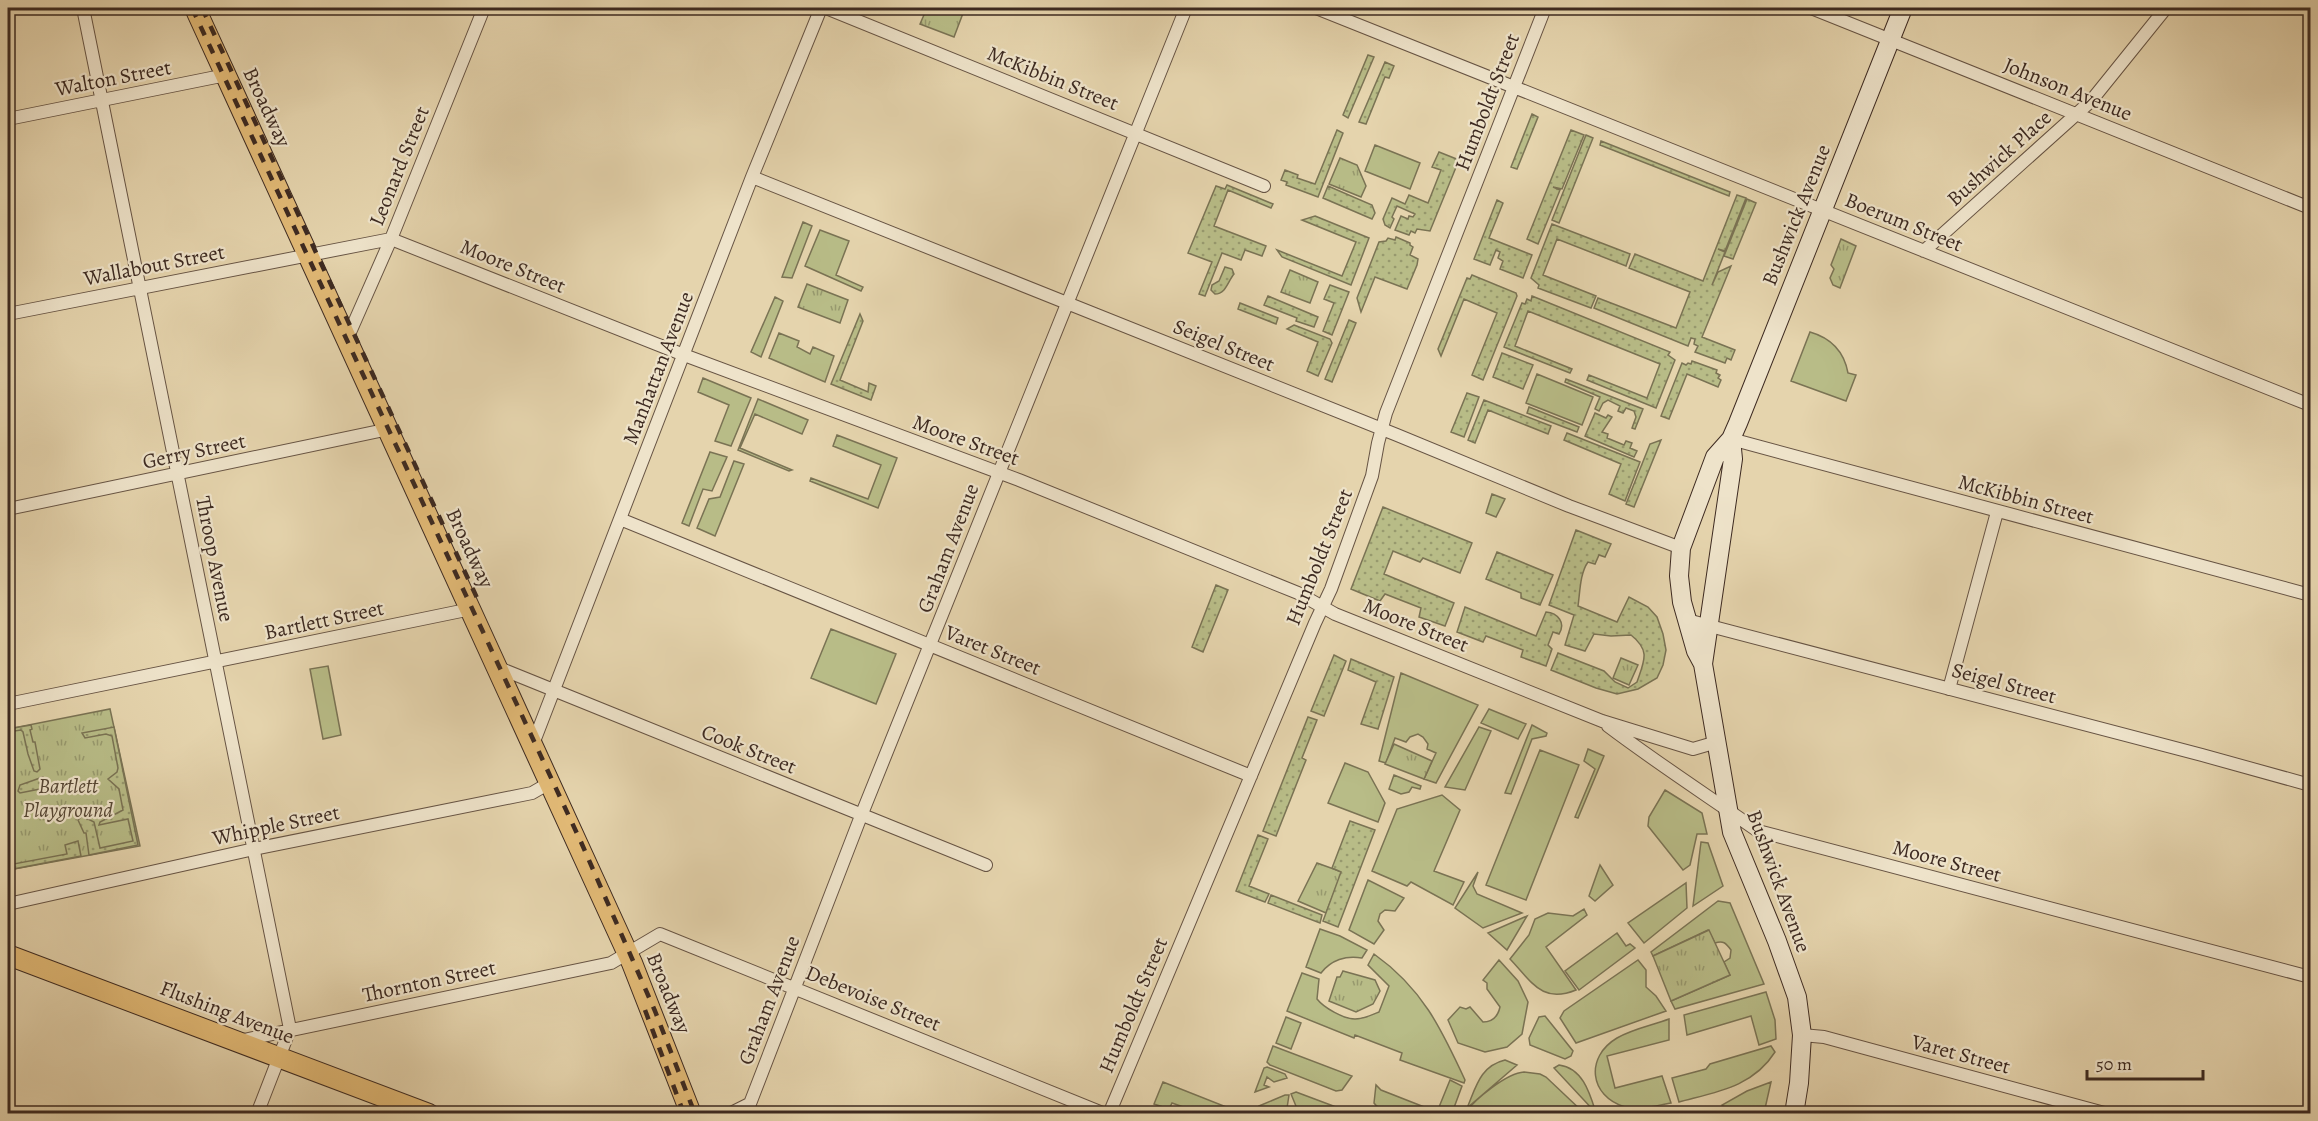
<svg xmlns="http://www.w3.org/2000/svg" width="2318" height="1121" font-family="Alegreya,serif">
<style>
.grass{fill:#b8bc87;stroke:#7a7354;stroke-width:1.5}
.park{fill:url(#park-tufts);stroke:#7a7354;stroke-width:1.5}
.garden{fill:url(#garden-dots);stroke:#7a7354;stroke-width:1.5}
.lines{fill:none;stroke-linecap:round;stroke-linejoin:round}
.minor-casing{stroke:#675444;stroke-width:14}
.secondary-casing{stroke:#3d2a21;stroke-width:20}
.primary-casing{stroke:#3d2a21;stroke-width:22}
.minor{stroke:#eee3ca;stroke-width:12}
.secondary{stroke:#eee3ca;stroke-width:18}
.primary{stroke:#e2ba76;stroke-width:20}
.rail{stroke:#3d2a21;stroke-width:4.5;stroke-dasharray:10 10;stroke-linecap:butt}
.labels{text-anchor:middle;dominant-baseline:central;stroke-width:4.5;stroke-linejoin:round;paint-order:stroke}
.street-label{font-size:21px;fill:#3d2a21;stroke:#eee3ca}
.park-label{font-size:21px;font-style:italic;fill:#564735;stroke:#eee3ca}
</style>
<defs>
<pattern id="park-tufts" width="24" height="20" patternUnits="userSpaceOnUse" patternTransform="scale(1.5)"><rect width="24" height="20" fill="#b8bc87"/><path d="M3 7l-1-3M5 7V3M7 7l1-3M15 17l-1-3M17 17v-4M19 17l1-3" fill="none" stroke="#97996e"/></pattern>
<pattern id="garden-dots" width="8" height="8" patternUnits="userSpaceOnUse" patternTransform="scale(1.5)"><rect width="8" height="8" fill="#b8bc87"/><path d="M2 2h.1M6 6h.1" fill="none" stroke="#97996e" stroke-width="1.8" stroke-linecap="round"/></pattern>
</defs>
<rect width="100%" height="100%" fill="#e5d4ad"/>
<filter id="stains"><feTurbulence type="fractalNoise" baseFrequency=".00333" numOctaves="4"/><feColorMatrix values="0 0 0 0 .2 0 0 0 0 .09 0 0 0 0 .02 0 0 0 .5 -.17"/></filter>
<radialGradient id="worn" r=".72"><stop offset=".6" stop-color="#630" stop-opacity="0"/><stop offset="1" stop-color="#630" stop-opacity=".3"/></radialGradient>
<!-- grass -->
<path class="grass" d="M 1375,145 L 1420,163 L 1410,189 L 1365,171 Z
M 803,222 L 812,226 L 792,278 L 782,277 Z
M 820,230 L 849,241 L 836,275 L 863,287 L 861,291 L 805,266 Z
M 775,297 L 783,301 L 761,357 L 751,352 Z
M 1810,332 C 1831,338 1844,351 1848,373 L 1856,375 L 1846,401 L 1791,381 Z
M 779,333 L 799,341 L 797,347 L 810,354 L 813,347 L 834,356 L 825,382 L 769,358 Z
M 1537,374 L 1593,397 L 1582,425 L 1526,403 Z
M 703,378 L 751,398 L 731,446 L 715,441 L 729,405 L 698,392 Z
M 758,399 L 808,420 L 802,434 L 755,414 L 740,448 L 792,470 L 789,471 L 738,450 Z
M 837,435 L 897,458 L 878,508 L 810,481 L 811,478 L 868,499 L 881,465 L 833,446 Z
M 710,452 L 727,457 L 712,491 L 703,489 L 689,526 L 682,523 Z
M 734,461 L 744,464 L 715,536 L 697,528 L 709,499 L 720,497 Z
M 1492,494 L 1505,499 L 1496,517 L 1486,513 Z
M 831,629 L 896,654 L 876,704 L 811,678 Z
M 328,666 L 341,735 L 323,739 L 310,669 Z
M 1401,673 L 1478,705 L 1436,783 L 1424,779 L 1436,753 L 1427,749 L 1428,744 L 1423,737 L 1418,734 L 1410,737 L 1406,742 L 1395,738 L 1386,763 L 1379,761 Z
M 1489,709 L 1526,724 L 1518,739 L 1481,723 Z
M 1532,725 L 1547,733 L 1546,736 L 1532,739 L 1511,794 L 1505,793 Z
M 1479,727 L 1491,731 L 1465,790 L 1445,787 Z
M 1588,749 L 1604,756 L 1578,818 L 1575,817 L 1595,769 L 1584,761 Z
M 1540,750 L 1579,765 L 1526,900 L 1486,885 Z
M 1345,763 L 1368,772 L 1385,803 L 1378,822 L 1328,803 Z
M 1394,775 L 1421,786 L 1420,789 L 1412,787 L 1409,792 L 1401,794 L 1389,789 Z
M 1665,790 L 1702,813 L 1707,834 L 1697,834 L 1690,865 L 1683,870 L 1648,826 L 1649,817 Z
M 1442,795 L 1460,810 L 1434,871 L 1464,882 L 1453,905 L 1411,882 L 1407,886 L 1372,871 L 1397,809 Z
M 1701,842 L 1708,843 L 1723,886 L 1693,906 Z
M 1600,865 L 1613,885 L 1595,901 L 1589,896 Z
M 1478,872 L 1473,886 L 1477,894 L 1522,913 L 1483,928 L 1455,908 Z
M 1368,880 L 1404,898 L 1395,911 L 1385,910 L 1380,914 L 1378,921 L 1384,930 L 1374,944 L 1349,930 Z
M 1686,883 L 1687,908 L 1644,943 L 1628,923 Z
M 1718,901 L 1730,903 L 1764,984 L 1675,1009 L 1671,1001 L 1730,975 L 1724,962 L 1730,958 L 1731,950 C 1726,943 1723,940 1715,943 L 1708,930 L 1653,956 L 1651,952 Z
M 1584,909 L 1587,915 L 1546,947 L 1576,990 C 1542,1004 1532,982 1510,959 L 1529,935 L 1535,919 L 1548,913 L 1573,916 Z
M 1527,916 L 1507,950 L 1488,933 Z
M 1320,929 L 1340,936 L 1367,950 L 1362,958 C 1346,955 1331,960 1321,973 L 1306,967 Z
M 1617,933 L 1626,946 L 1630,944 L 1635,948 L 1579,990 L 1565,971 Z
M 1374,954 C 1422,988 1441,1028 1465,1080 L 1464,1083 L 1400,1060 L 1402,1053 L 1355,1035 L 1354,1038 L 1287,1011 L 1302,973 L 1319,979 L 1317,999 C 1324,1008 1344,1019 1355,1019 C 1364,1019 1371,1015 1379,1012 L 1389,986 L 1368,965 Z
M 1499,960 L 1518,981 L 1528,1002 L 1522,1034 L 1507,1047 L 1485,1052 L 1458,1043 L 1448,1020 L 1460,1007 L 1466,1009 L 1470,1007 L 1483,1022 C 1493,1022 1498,1016 1500,1007 L 1487,989 L 1487,983 L 1483,980 Z
M 1638,960 L 1646,970 L 1646,987 L 1656,996 L 1666,1011 L 1576,1043 L 1560,1018 L 1564,1011 Z
M 1766,992 L 1775,1020 L 1776,1039 L 1759,1045 L 1751,1016 L 1687,1035 L 1684,1015 Z
M 1545,1016 L 1573,1051 L 1571,1056 L 1565,1059 L 1530,1045 L 1529,1038 L 1539,1017 Z
M 1286,1017 L 1301,1023 L 1291,1049 L 1276,1043 Z
M 1669,1019 L 1669,1040 L 1607,1056 L 1615,1088 L 1662,1076 L 1671,1103 C 1658,1105 1638,1111 1625,1107 C 1589,1096 1585,1057 1617,1038 C 1632,1029 1653,1025 1669,1019 Z
M 1273,1046 L 1352,1076 L 1342,1090 L 1336,1091 L 1270,1065 L 1267,1062 Z
M 1771,1046 L 1775,1052 C 1753,1087 1716,1092 1679,1102 L 1672,1078 L 1706,1069 L 1710,1064 Z
M 1505,1060 L 1517,1065 L 1467,1108 C 1476,1087 1480,1066 1505,1060 Z
M 1559,1065 C 1583,1068 1590,1094 1596,1113 L 1554,1068 Z
M 1267,1067 L 1285,1074 L 1287,1078 L 1274,1082 L 1267,1077 L 1264,1085 L 1269,1087 L 1255,1092 L 1264,1068 Z
M 1524,1072 L 1540,1074 L 1546,1077 L 1584,1113 L 1465,1113 C 1475,1099 1507,1073 1524,1072 Z
M 1450,1080 L 1462,1086 L 1452,1113 C 1433,1114 1385,1119 1374,1103 L 1376,1085 L 1381,1090 L 1437,1112 Z
M 1163,1082 L 1239,1112 L 1238,1113 L 1200,1113 L 1172,1103 L 1169,1109 L 1154,1104 Z
M 1771,1082 L 1764,1113 L 1732,1113 L 1722,1105 L 1747,1091 Z
M 1296,1092 L 1352,1113 L 1297,1113 L 1298,1111 L 1291,1094 Z
M 1285,1095 L 1289,1095 L 1287,1108 L 1273,1113 L 1262,1113 L 1259,1106 Z"/>
<!-- park -->
<path class="park" d="M 927,8 L 965,8 L 954,37 L 920,24 Z
M 1340,158 L 1357,165 L 1366,186 L 1361,197 L 1329,184 Z
M 1841,239 L 1856,246 L 1840,288 L 1833,285 L 1830,278 L 1834,269 L 1831,265 Z
M 1290,270 L 1318,282 L 1310,303 L 1281,292 Z
M 807,284 L 848,300 L 840,323 L 798,307 Z
M 1621,658 L 1638,665 L 1629,685 L 1613,678 Z
M 110,709 L 140,846 L 8,870 L 8,729 Z
M 1394,744 L 1432,761 L 1424,779 L 1385,764 Z
M 1317,863 L 1342,872 L 1326,913 L 1298,901 Z
M 1709,930 L 1730,975 L 1671,1001 L 1653,956 Z
M 1343,971 L 1375,980 L 1380,991 L 1373,1004 L 1356,1012 L 1329,1001 L 1337,977 L 1340,977 Z"/>
<!-- garden -->
<path class="garden" d="M 1368,55 L 1374,57 L 1348,118 L 1343,115 Z
M 1385,62 L 1394,66 L 1389,78 L 1385,77 L 1366,124 L 1359,122 Z
M 1532,114 L 1538,117 L 1517,169 L 1511,167 Z
M 1337,130 L 1343,133 L 1318,197 L 1286,185 L 1287,182 L 1281,180 L 1285,170 L 1298,175 L 1297,178 L 1315,184 Z
M 1571,130 L 1584,135 L 1562,189 L 1553,187 L 1560,190 L 1538,244 L 1527,239 Z
M 1586,135 L 1593,138 L 1559,223 L 1552,220 Z
M 1601,141 L 1730,192 L 1729,196 L 1600,145 Z
M 1439,152 L 1459,160 L 1430,231 L 1417,229 L 1415,233 L 1411,231 L 1409,235 L 1395,230 L 1401,216 L 1408,219 L 1409,216 L 1413,217 L 1415,214 L 1397,206 L 1392,217 L 1394,219 L 1390,228 L 1385,225 L 1383,219 L 1392,198 L 1405,204 L 1409,195 L 1428,203 L 1441,170 L 1432,167 Z
M 1227,185 L 1273,204 L 1271,208 L 1228,190 L 1214,226 L 1266,246 L 1262,256 L 1245,250 L 1241,260 L 1222,253 L 1205,296 L 1199,294 L 1212,262 L 1188,253 L 1216,186 L 1225,189 Z
M 1328,186 L 1372,205 L 1375,213 L 1372,219 L 1323,198 Z
M 1737,195 L 1746,198 L 1725,251 L 1718,249 L 1725,252 L 1712,285 L 1718,272 L 1731,266 L 1702,337 L 1735,350 L 1731,360 L 1727,358 L 1725,363 L 1695,352 L 1698,346 L 1694,344 L 1695,339 L 1691,338 L 1688,346 L 1594,308 L 1598,298 L 1676,328 L 1690,292 L 1629,268 L 1635,254 L 1703,281 Z
M 1747,199 L 1756,203 L 1733,259 L 1724,256 Z
M 1497,200 L 1503,203 L 1489,238 L 1532,255 L 1523,278 L 1500,269 L 1503,261 L 1498,258 L 1500,252 L 1496,250 L 1490,265 L 1474,259 Z
M 1315,216 L 1369,238 L 1351,285 L 1282,257 L 1277,250 L 1342,276 L 1356,242 L 1302,220 Z
M 1552,224 L 1630,254 L 1626,266 L 1557,239 L 1543,275 L 1596,296 L 1591,308 L 1538,288 L 1539,285 L 1531,278 Z
M 1396,237 L 1410,243 L 1410,245 L 1413,247 L 1410,255 L 1418,259 L 1417,265 L 1407,289 L 1375,277 L 1361,312 L 1357,298 L 1379,242 L 1386,241 L 1388,238 L 1395,240 Z
M 1225,267 L 1232,269 L 1234,274 C 1228,281 1226,294 1215,294 L 1211,290 L 1212,285 L 1219,281 Z
M 1472,275 L 1516,293 L 1517,296 L 1483,380 L 1472,375 L 1497,313 L 1464,299 L 1441,356 L 1438,349 L 1467,278 L 1470,279 Z
M 1330,285 L 1349,292 L 1332,335 L 1323,331 L 1334,303 L 1324,299 Z
M 1268,296 L 1318,317 L 1314,327 L 1296,321 L 1297,318 L 1264,305 Z
M 1532,296 L 1670,352 L 1668,355 L 1675,360 L 1656,408 L 1587,380 L 1589,375 L 1647,398 L 1660,364 L 1528,311 L 1515,346 L 1572,369 L 1570,373 L 1504,347 L 1522,303 L 1525,304 L 1527,299 L 1531,301 Z
M 1240,303 L 1278,318 L 1276,324 L 1238,309 Z
M 860,314 L 863,321 L 840,380 L 868,392 L 869,383 L 876,386 L 871,400 L 831,384 Z
M 1349,320 L 1356,323 L 1332,382 L 1325,379 Z
M 1294,325 L 1330,339 L 1332,343 L 1318,376 L 1307,371 L 1318,342 L 1287,329 Z
M 1502,353 L 1533,365 L 1523,389 L 1493,377 Z
M 1692,361 L 1717,370 L 1716,373 L 1720,375 L 1718,378 L 1721,380 L 1718,387 L 1687,374 L 1669,419 L 1661,416 L 1682,363 L 1686,365 L 1688,363 L 1691,364 Z
M 1566,379 L 1643,409 L 1635,429 L 1632,428 L 1636,417 L 1634,411 L 1626,408 L 1623,413 L 1618,411 L 1620,406 L 1608,400 L 1603,403 L 1599,411 L 1595,409 L 1600,397 L 1565,382 Z
M 1467,393 L 1479,397 L 1464,437 L 1451,432 Z
M 1484,400 L 1551,426 L 1548,434 L 1488,410 L 1475,443 L 1468,440 Z
M 1529,407 L 1579,427 L 1577,432 L 1527,413 Z
M 1595,413 L 1606,418 L 1608,415 L 1612,417 L 1602,432 L 1608,434 L 1607,438 L 1624,445 L 1626,441 L 1632,443 L 1630,448 L 1637,451 L 1634,457 L 1585,436 Z
M 1567,433 L 1640,462 L 1625,501 L 1609,494 L 1621,464 L 1564,440 Z
M 1661,440 L 1634,507 L 1626,504 L 1650,444 Z
M 1383,507 L 1472,543 L 1460,573 L 1423,558 L 1420,562 L 1393,551 L 1384,574 L 1454,603 L 1445,626 L 1419,617 L 1421,608 L 1385,594 L 1380,601 L 1351,589 Z
M 1576,530 L 1611,544 L 1605,557 L 1599,555 L 1595,564 L 1588,562 C 1580,573 1580,592 1578,606 L 1617,622 L 1629,597 L 1648,607 L 1657,617 L 1663,634 L 1666,650 L 1663,665 L 1657,678 L 1638,689 L 1617,694 L 1596,688 L 1551,670 L 1558,653 L 1604,671 L 1615,682 L 1628,688 L 1637,682 C 1644,661 1651,651 1631,635 L 1611,636 L 1594,634 L 1585,651 L 1565,645 L 1574,615 L 1549,605 Z
M 1497,552 L 1553,575 L 1540,605 L 1521,598 L 1521,593 L 1486,579 Z
M 1216,585 L 1228,590 L 1203,652 L 1192,647 Z
M 1465,607 L 1536,636 L 1546,612 C 1558,613 1566,623 1559,634 L 1553,632 L 1548,645 L 1552,649 L 1546,666 L 1521,657 L 1523,650 L 1486,636 L 1483,642 L 1457,632 Z
M 1334,655 L 1346,661 L 1324,716 L 1311,711 Z
M 1351,659 L 1394,677 L 1378,729 L 1361,724 L 1376,682 L 1348,670 Z
M 1308,717 L 1317,720 L 1302,758 L 1306,760 L 1276,836 L 1263,831 Z
M 31,725 L 32,729 L 30,730 L 33,742 L 35,742 L 40,769 L 37,772 L 34,771 L 28,754 L 23,732 L 21,730 L 8,732 L 8,729 Z
M 114,727 L 138,845 L 89,855 L 86,833 L 84,833 L 78,820 L 82,816 L 94,822 L 100,848 L 133,841 L 128,819 L 99,825 L 100,822 L 123,810 L 119,789 L 108,779 L 117,772 L 118,768 L 112,736 L 106,734 L 85,738 L 82,733 Z
M 43,777 L 48,784 L 40,789 L 20,793 L 18,791 L 20,785 Z
M 1350,821 L 1375,830 L 1338,927 L 1323,921 L 1341,872 L 1332,868 Z
M 1258,835 L 1268,839 L 1249,886 L 1269,894 L 1265,902 L 1236,891 Z
M 78,841 L 81,856 L 8,870 L 8,865 L 67,854 L 65,845 Z
M 1271,895 L 1322,915 L 1320,923 L 1268,903 Z"/>
<g class="lines">
<!-- minor casing -->
<g class="minor-casing">
<path id="minor" d="M 83,8 L 290,1029 L 257,1114
M 826,8 L 1264,186
M 1316,8 L 2310,405
M 1811,8 L 2310,208
M 8,119 L 226,75
M 752,177 L 1397,435 L 1569,506 L 1681,548
M 1924,251 L 2091,101 L 2166,8
M 8,314 L 391,239 L 684,355 L 1019,480 L 1298,593 L 1335,614 L 1602,721 L 1693,749 L 1717,742
M 347,339 L 391,239 L 484,8
M 1731,439 L 2310,595
M 8,509 L 389,429
M 620,519 L 1251,776
M 1687,620 L 2202,755 L 2310,785
M 499,668 L 986,865
M 1949,689 L 1997,512
M 8,704 L 471,609
M 1608,726 C 1657,763 1708,796 1758,831 L 2310,977
M 533,744 L 752,177 L 821,8
M 8,904 L 254,849 L 532,793 L 551,782
M 1802,1035 L 1824,1037 L 2108,1114
M 239,1041 L 611,963 L 660,934 L 1105,1114
M 729,1114 L 749,1104
M 746,1114 L 861,816 L 1186,8
M 1109,1114 L 1315,623 L 1331,589 L 1372,476 L 1378,443 L 1386,413 L 1545,8"/>
</g>
<!-- secondary casing -->
<g class="secondary-casing">
<path id="secondary" d="M 1731,439 L 1733,459 L 1703,664 L 1732,832 L 1777,941 L 1797,997 L 1802,1035 L 1799,1083 L 1794,1114
M 1703,664 L 1696,651 L 1682,602 L 1679,576 L 1681,548 L 1715,457 L 1731,439 L 1738,423 L 1903,8"/>
</g>
<!-- primary casing -->
<g class="primary-casing">
<path id="primary" d="M 195,8 L 632,963 L 691,1114
M 8,955 L 429,1114"/>
</g>
<!-- minor -->
<use href="#minor" class="minor"/>
<!-- secondary -->
<use href="#secondary" class="secondary"/>
<!-- primary -->
<use href="#primary" class="primary"/>
<!-- rail -->
<path class="rail" d="M 192,8 L 581,842 L 655,1011 L 695,1114
M 202,8 L 478,600
M 645,1010 L 684,1114"/>
</g>
<g class="labels">
<!-- street labels -->
<g class="street-label">
<text transform="translate(113 78) rotate(-11)">Walton Street</text>
<text transform="translate(1053 78) rotate(22)">McKibbin Street</text>
<text transform="translate(2068 89) rotate(22)">Johnson Avenue</text>
<text transform="translate(1487 102) rotate(-69)">Humboldt Street</text>
<text transform="translate(267 107) rotate(65)">Broadway</text>
<text transform="translate(1999 158) rotate(-42)">Bushwick Place</text>
<text transform="translate(399 166) rotate(-68)">Leonard Street</text>
<text transform="translate(1796 215) rotate(-68)">Bushwick Avenue</text>
<text transform="translate(1904 222) rotate(22)">Boerum Street</text>
<text transform="translate(154 265) rotate(-11)">Wallabout Street</text>
<text transform="translate(513 266) rotate(22)">Moore Street</text>
<text transform="translate(1224 345) rotate(22)">Seigel Street</text>
<text transform="translate(658 368) rotate(-69)">Manhattan Avenue</text>
<text transform="translate(966 440) rotate(20)">Moore Street</text>
<text transform="translate(194 451) rotate(-12)">Gerry Street</text>
<text transform="translate(2026 499) rotate(15)">McKibbin Street</text>
<text transform="translate(470 548) rotate(65)">Broadway</text>
<text transform="translate(948 548) rotate(-69)">Graham Avenue</text>
<text transform="translate(1319 557) rotate(-68)">Humboldt Street</text>
<text transform="translate(215 559) rotate(79)">Throop Avenue</text>
<text transform="translate(324 620) rotate(-12)">Bartlett Street</text>
<text transform="translate(1416 625) rotate(22)">Moore Street</text>
<text transform="translate(993 650) rotate(22)">Varet Street</text>
<text transform="translate(2004 683) rotate(15)">Seigel Street</text>
<text transform="translate(749 749) rotate(22)">Cook Street</text>
<text transform="translate(276 825) rotate(-12)">Whipple Street</text>
<text transform="translate(1947 861) rotate(15)">Moore Street</text>
<text transform="translate(1779 881) rotate(70)">Bushwick Avenue</text>
<text transform="translate(429 981) rotate(-12)">Thornton Street</text>
<text transform="translate(669 993) rotate(68)">Broadway</text>
<text transform="translate(873 998) rotate(22)">Debevoise Street</text>
<text transform="translate(769 1000) rotate(-69)">Graham Avenue</text>
<text transform="translate(1133 1005) rotate(-67)">Humboldt Street</text>
<text transform="translate(227 1012) rotate(21)">Flushing Avenue</text>
<text transform="translate(1961 1054) rotate(15)">Varet Street</text>
</g>
<!-- park labels -->
<g class="park-label">
<text x="68" y="786">Bartlett<tspan x="68" dy="24">Playground</tspan></text>
</g>
</g>
<!-- margin -->
<rect width="2318" height="1121" fill="none" stroke="#e5d4ad" stroke-width="30"/>
<rect x="9" y="9" width="2300" height="1103" fill="none" stroke="#3d2a21" stroke-width="3"/>
<rect x="15" y="15" width="2288" height="1091" fill="none" stroke="#3d2a21" stroke-width="1.5"/>
<!-- scale -->
<path d="M2087 1070v9h116v-9" fill="none" stroke="#3d2a21" stroke-width="3"/>
<text x="2096" y="1070" font-size="18" fill="#3d2a21" stroke="#eee3ca" stroke-width="4.5" paint-order="stroke">50 m</text>
<rect width="100%" height="100%" filter="url(#stains)"/>
<rect width="100%" height="100%" fill="url(#worn)"/>
</svg>
